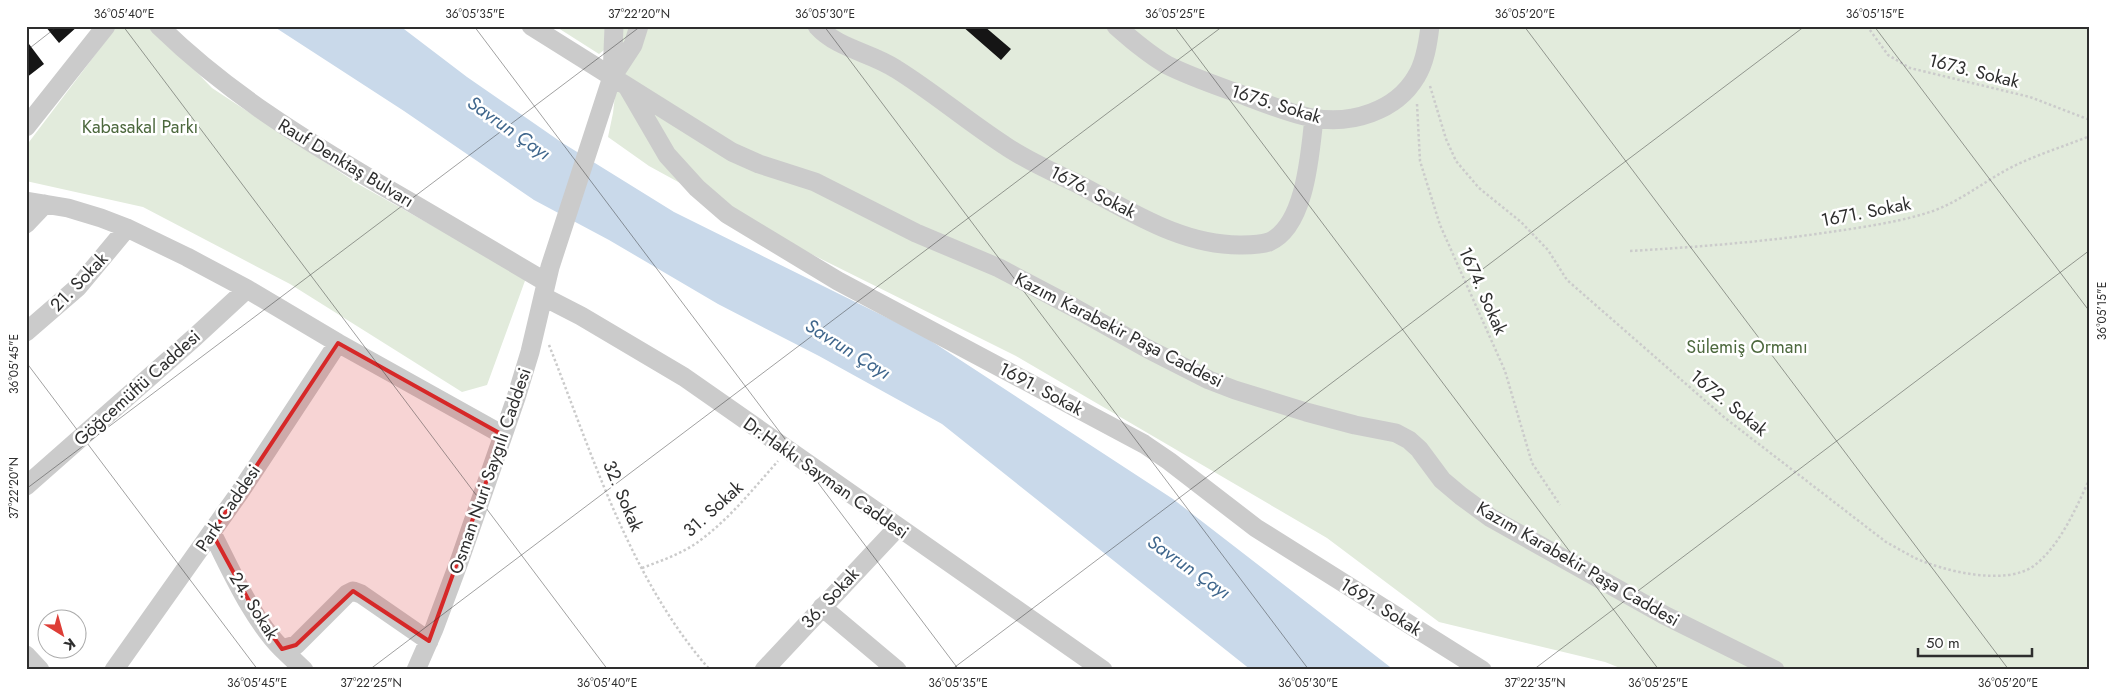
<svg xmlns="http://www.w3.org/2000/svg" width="2116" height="696" font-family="Jost,sans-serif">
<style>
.green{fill:#e2ebdc}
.water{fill:#c9d9ea}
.building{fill:#151515}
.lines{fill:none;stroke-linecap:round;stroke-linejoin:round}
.path{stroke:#cbcbcb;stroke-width:2.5;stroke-dasharray:2.5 2.5;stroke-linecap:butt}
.minor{stroke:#cbcbcb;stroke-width:19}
.marked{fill:#d62828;fill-opacity:0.2;stroke:#d62828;stroke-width:4;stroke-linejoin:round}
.ticks{fill:none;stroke:#2e2e2e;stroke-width:1;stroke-opacity:0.45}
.labels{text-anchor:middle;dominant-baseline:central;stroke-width:5;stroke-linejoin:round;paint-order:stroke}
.street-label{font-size:18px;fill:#2e2e2e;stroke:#fff}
.park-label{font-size:18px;fill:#4c683d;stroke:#fff}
.water-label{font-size:19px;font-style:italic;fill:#3f668c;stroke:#fff}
.neatline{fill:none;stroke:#2e2e2e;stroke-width:2}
.ticks-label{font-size:12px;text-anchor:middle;fill:#2e2e2e}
</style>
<rect width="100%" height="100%" fill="#fff"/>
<!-- green -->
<path class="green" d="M 117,26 L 152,26 L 212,88 L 358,184 L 526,278 L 487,385 L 462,392 L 290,284 L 143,207 L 26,181 L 26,146 Z
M 555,26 L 605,26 L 604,50 L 599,54 Z
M 623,26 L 2090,26 L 2090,670 L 1625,670 L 1605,662 L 1439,622 L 1327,538 L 1016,356 L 797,247 L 649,166 L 608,137 L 613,113 Z"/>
<!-- water -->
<path class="water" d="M 273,26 L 400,26 L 467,77 L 561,142 L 674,212 L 922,335 L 1173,499 L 1394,670 L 1251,670 L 942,424 L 819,356 L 718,304 L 609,240 L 534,200 L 404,111 Z"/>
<!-- building -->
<path class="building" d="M 45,26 L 78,26 L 59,43 Z
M 962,26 L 984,26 L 1011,49 L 1001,60 Z
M 26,40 L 44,64 L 26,78 Z"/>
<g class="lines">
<!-- path -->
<path class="path" d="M 1867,26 L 1888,55 L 1910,68 L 2030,97 L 2090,120
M 1430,86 L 1446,139 L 1456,161 L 1479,188 L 1521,222 L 1548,250 L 1567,280 L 1725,418 L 1886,542 C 1895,547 1904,552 1913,557 C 1942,571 2007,587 2035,565 C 2061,544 2076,508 2090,478
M 1417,104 L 1420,161 L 1440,225 L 1505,371 L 1532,463 L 1560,505
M 1630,251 C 1697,247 1763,242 1830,232 C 1864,227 1900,222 1933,211 C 1963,200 1987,179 2016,165 C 2039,154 2065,146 2090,136
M 549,345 C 593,456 630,579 710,670
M 642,568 C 663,560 684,553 702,539 C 731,517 754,488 778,461"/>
<!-- minor -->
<path class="minor" d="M 159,26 C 229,94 303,139 386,188 C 440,219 493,251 546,282
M 531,26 L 732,152 L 759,164 L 815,182 L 916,233 L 999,268 L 1073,307 L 1148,349 L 1209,380 L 1235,390 L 1306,412 L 1355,425 L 1396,433 L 1409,440 L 1419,449 L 1442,480 L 1461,496 L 1491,518 L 1664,615 L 1775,670
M 817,26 C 838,49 870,52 896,69 C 933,92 967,121 1004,145 C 1027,161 1053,172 1078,184 C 1130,211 1182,246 1242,245 C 1250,245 1261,245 1269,242 C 1306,226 1310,152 1314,118
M 1116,26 C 1132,40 1148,54 1167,65 C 1193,78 1221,87 1248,97 C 1269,105 1291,114 1313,118 C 1351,125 1396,111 1416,77 C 1425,63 1428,43 1430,26
M 614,74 L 633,45 L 639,26
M 628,88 L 667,155 L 697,188 L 727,214 L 838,281 L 1144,444 L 1169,461 L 1256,528 L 1482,670
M 26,127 L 106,26
M 26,201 L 68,208 L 101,218 L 127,228 L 187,257 L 247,289 L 338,343 L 503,435
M 26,224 L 45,204
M 544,297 L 581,316 L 684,377 L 1103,670
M 26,332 L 78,287 L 127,228
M 26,486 L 195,337 L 247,289
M 212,533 C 232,572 251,617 282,649 L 296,645 L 347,594 L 353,591 L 361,594 L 429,641
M 822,607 L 897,670
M 282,649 L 304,670
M 26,655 L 40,670
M 114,670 L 240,492 L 338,343
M 416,670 L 434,629 L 459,562 L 516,398 L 530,352 L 550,267 L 612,77 L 614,26
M 764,670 L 897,528"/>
</g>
<!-- marked area -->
<path class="marked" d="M 338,343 L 503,435 L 429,641 L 353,591 L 296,645 L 282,649 L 254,610 L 212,533 Z"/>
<!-- ticks -->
<path class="ticks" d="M 123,26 L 608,670M 474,26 L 959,670M 824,26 L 1309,670M 1174,26 L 1659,670M 1524,26 L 2009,670M 1874,26 L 2090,312M 26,51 L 58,26M 26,362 L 258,670M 26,489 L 641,26M 369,670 L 1223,26M 951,670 L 1805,26M 1533,670 L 2090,250"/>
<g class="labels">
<!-- street labels -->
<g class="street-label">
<text transform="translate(1974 71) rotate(14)">1673. Sokak</text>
<text transform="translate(1276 104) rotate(17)">1675. Sokak</text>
<text transform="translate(346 163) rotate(31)">Rauf Denktaş Bulvarı</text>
<text transform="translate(1093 192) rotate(27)">1676. Sokak</text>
<text transform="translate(1866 212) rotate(-11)">1671. Sokak</text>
<text transform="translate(79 282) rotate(-46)">21. Sokak</text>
<text transform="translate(1483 291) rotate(66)">1674. Sokak</text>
<text transform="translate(1119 330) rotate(27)">Kazım Karabekir Paşa Caddesi</text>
<text transform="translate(137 388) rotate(-42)">Göğcemüftü Caddesi</text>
<text transform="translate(1041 389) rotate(28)">1691. Sokak</text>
<text transform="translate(1729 403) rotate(39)">1672. Sokak</text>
<text transform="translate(490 471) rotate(-71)">Osman Nuri Saygılı Caddesi</text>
<text transform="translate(826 478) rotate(35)">Dr.Hakkı Sayman Caddesi</text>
<text transform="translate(623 496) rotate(67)">32. Sokak</text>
<text transform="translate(228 508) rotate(-56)">Park Caddesi</text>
<text transform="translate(713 509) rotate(-42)">31. Sokak</text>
<text transform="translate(1578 564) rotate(30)">Kazım Karabekir Paşa Caddesi</text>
<text transform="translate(830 598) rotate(-47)">36. Sokak</text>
<text transform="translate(254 606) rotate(58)">24. Sokak</text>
<text transform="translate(1381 607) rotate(32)">1691. Sokak</text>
</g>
<!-- park labels -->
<g class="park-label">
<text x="140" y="127">Kabasakal Parkı</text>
<text x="1747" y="347">Sülemiş Ormanı</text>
</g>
<!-- water labels -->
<g class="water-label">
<text transform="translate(509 128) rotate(35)">Savrun Çayı</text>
<text transform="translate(848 349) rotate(32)">Savrun Çayı</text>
<text transform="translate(1189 567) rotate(35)">Savrun Çayı</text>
</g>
</g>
<!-- border -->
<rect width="2116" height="696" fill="none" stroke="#ffffff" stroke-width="55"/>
<!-- north arrow -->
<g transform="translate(62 634) rotate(143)"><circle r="24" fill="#ffffff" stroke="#ababab"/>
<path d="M0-4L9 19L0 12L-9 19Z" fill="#de3e37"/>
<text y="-8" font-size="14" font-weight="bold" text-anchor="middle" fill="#2e2e2e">K</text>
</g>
<!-- scale -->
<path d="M1918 648v8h114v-8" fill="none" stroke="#2e2e2e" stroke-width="2.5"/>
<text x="1926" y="648" font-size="15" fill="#2e2e2e" stroke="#ffffff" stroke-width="4" paint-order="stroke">50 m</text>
<rect x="28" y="28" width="2060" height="640" class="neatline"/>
<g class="ticks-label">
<text x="124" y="18">36°05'40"E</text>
<text x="475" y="18">36°05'35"E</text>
<text x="639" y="18">37°22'20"N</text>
<text x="825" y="18">36°05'30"E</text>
<text x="1175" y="18">36°05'25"E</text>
<text x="1525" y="18">36°05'20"E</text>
<text x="1875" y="18">36°05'15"E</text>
<text transform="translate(2102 311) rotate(-90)" y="4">36°05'15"E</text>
<text transform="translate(14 364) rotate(-90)" y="4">36°05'45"E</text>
<text transform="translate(14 488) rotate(-90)" y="4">37°22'20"N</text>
<text x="257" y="687">36°05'45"E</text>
<text x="371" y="687">37°22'25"N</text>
<text x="607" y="687">36°05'40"E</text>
<text x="958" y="687">36°05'35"E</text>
<text x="1308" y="687">36°05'30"E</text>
<text x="1535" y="687">37°22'35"N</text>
<text x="1658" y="687">36°05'25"E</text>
<text x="2008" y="687">36°05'20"E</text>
</g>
</svg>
